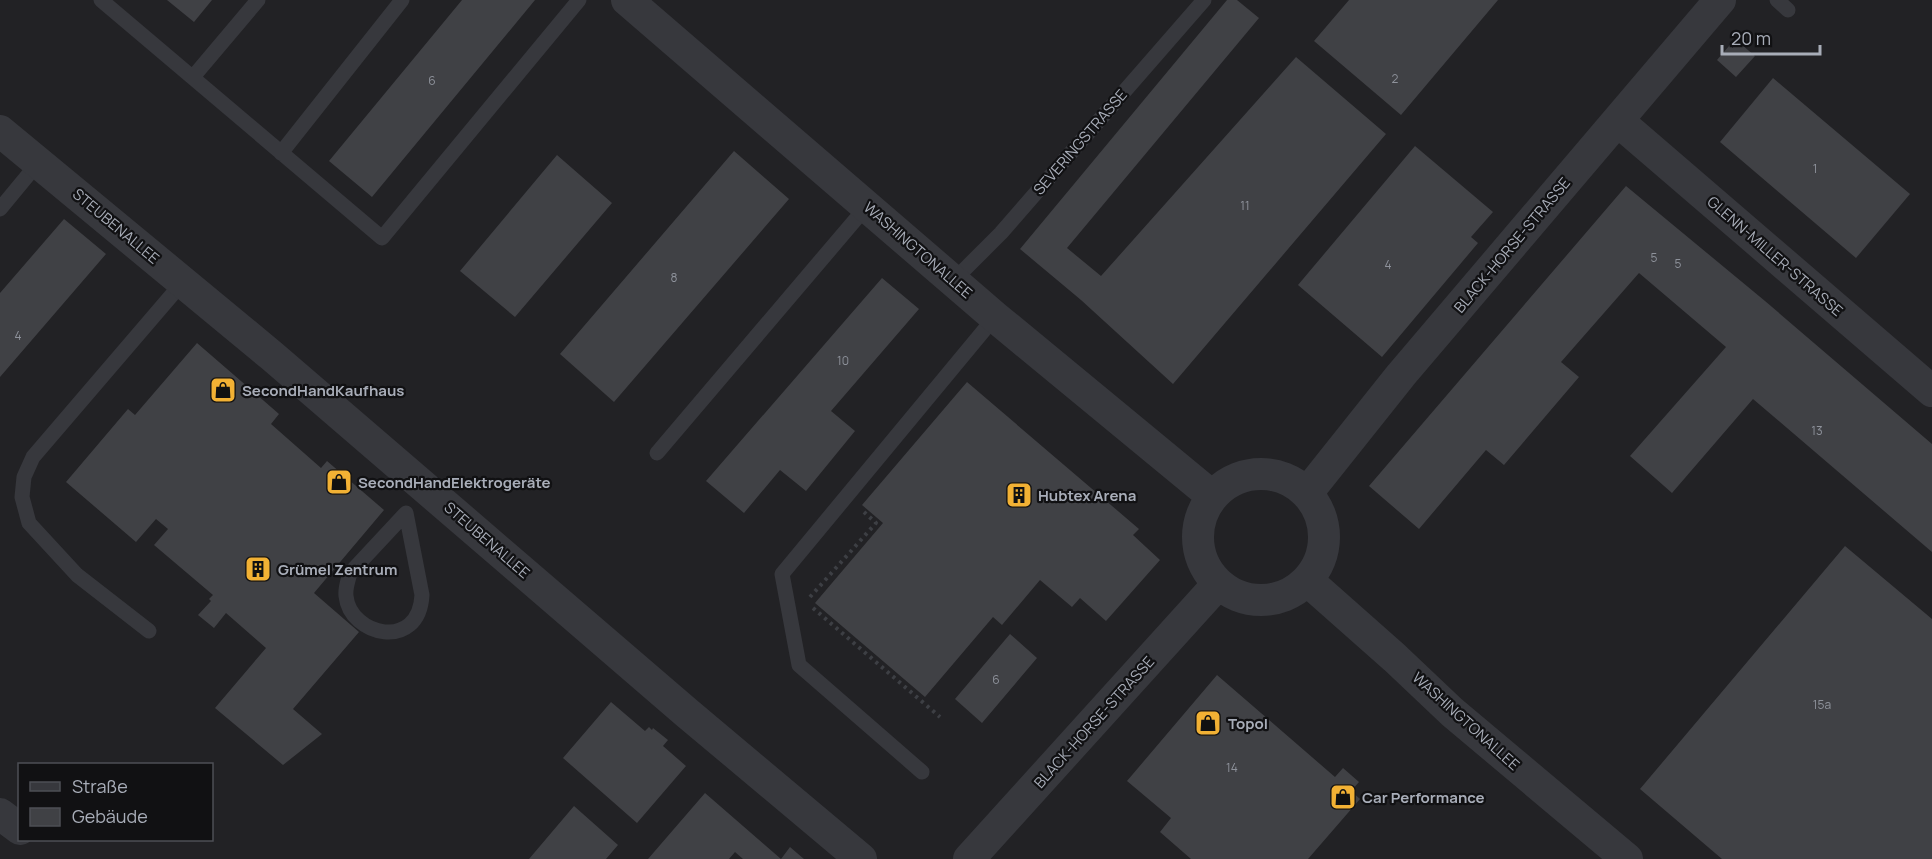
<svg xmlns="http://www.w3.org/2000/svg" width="1932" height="859" font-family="Manrope,sans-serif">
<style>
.built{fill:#222225;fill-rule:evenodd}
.building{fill:#404145}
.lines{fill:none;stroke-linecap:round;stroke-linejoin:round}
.path{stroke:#3d3f44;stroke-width:4;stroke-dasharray:3 4.5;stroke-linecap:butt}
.service{stroke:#37383d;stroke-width:15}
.minor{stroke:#37383d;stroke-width:32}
.labels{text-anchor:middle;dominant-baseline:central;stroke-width:4.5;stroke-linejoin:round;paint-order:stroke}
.number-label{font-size:12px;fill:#8e929b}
.street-label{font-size:15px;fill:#a8adb8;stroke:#111113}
.poi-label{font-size:15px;font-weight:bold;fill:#a8adb8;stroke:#111113;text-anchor:start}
</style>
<rect width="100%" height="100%" fill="#161618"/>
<!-- built -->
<path class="built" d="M 0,0 L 1932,0 L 1932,859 L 0,859 ZM 20,764 L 212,764 L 212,840 L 20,840 Z"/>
<!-- building -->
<path class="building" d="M 167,0 L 212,0 L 194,22 Z
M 462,0 L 535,0 L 372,197 L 329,161 Z
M 1227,0 L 1237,0 L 1259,18 L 1067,248 L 1101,276 L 1296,57 L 1386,134 L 1173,384 L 1081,300 L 1020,249 Z
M 1349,0 L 1498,0 L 1401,115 L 1314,41 Z
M 1735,39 L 1755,56 L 1736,77 L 1717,60 Z
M 1773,78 L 1910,194 L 1856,258 L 1720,142 Z
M 1415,146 L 1493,212 L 1471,237 L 1478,243 L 1382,357 L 1298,285 Z
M 734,151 L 789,199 L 614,402 L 560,354 Z
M 557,155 L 612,203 L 515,317 L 460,271 Z
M 1626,186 L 1765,301 L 1932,444 L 1932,552 L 1753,399 L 1672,493 L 1630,456 L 1726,347 L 1639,273 L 1561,362 L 1579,377 L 1504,465 L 1486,450 L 1419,529 L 1369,486 Z
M 64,219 L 106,254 L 0,377 L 0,293 Z
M 882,278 L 919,309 L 831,411 L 855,431 L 806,491 L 780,470 L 744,513 L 706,481 Z
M 197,343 L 279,414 L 271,424 L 321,468 L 327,461 L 384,510 L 314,593 L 359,632 L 293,709 L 322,734 L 283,765 L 215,708 L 266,648 L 226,613 L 214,628 L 198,615 L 211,601 L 209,599 L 213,595 L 154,545 L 168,529 L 156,519 L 136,542 L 66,482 L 128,409 L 135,415 Z
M 967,382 L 1139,529 L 1133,535 L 1160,560 L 1106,621 L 1080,598 L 1072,607 L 1040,580 L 1002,625 L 993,617 L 925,697 L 815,603 L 883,523 L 862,505 Z
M 1845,546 L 1932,619 L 1932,859 L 1722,859 L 1640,789 Z
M 1010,634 L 1037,658 L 982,723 L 955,699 Z
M 1217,675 L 1335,777 L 1343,768 L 1359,782 L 1351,791 L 1360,799 L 1308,859 L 1191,859 L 1160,832 L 1171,818 L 1127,781 Z
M 611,702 L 645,731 L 649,727 L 652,730 L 653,728 L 668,740 L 663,746 L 686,766 L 637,823 L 563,758 Z
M 705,793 L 781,859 L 790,847 L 804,859 L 743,859 L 735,852 L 729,859 L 648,859 Z
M 574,806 L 618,845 L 606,859 L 529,859 Z"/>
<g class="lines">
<!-- path -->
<path class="path" d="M 810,597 L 876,523 L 864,512
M 813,608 L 940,717"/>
<!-- service -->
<path class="service" d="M 101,0 L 382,238 L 579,0
M 1777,0 L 1788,10
M 193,77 L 258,0
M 281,153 L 402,0
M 0,209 L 38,163
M 954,280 L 1001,233 L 1204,0
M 657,453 L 867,206
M 406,513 L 422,595 C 419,652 350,636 346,596 C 345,588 348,581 350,573 Z
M 149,631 L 77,575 L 29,523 L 22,497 L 24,477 L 33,457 L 183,282
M 922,772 L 799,665 L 782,574 L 995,317"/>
<!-- minor -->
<path class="minor" d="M 627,0 L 995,317 L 1212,496
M 1618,121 L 1932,391
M 0,131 L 272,356 L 687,713 L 861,859
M1198 537a63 63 0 1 1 126 0a63 63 0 1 1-126 0Z
M 1307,493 L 1401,375 L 1720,0
M 1308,581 L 1395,658 L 1452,712 L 1627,859
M 0,814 L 20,829
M 969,859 L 1218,584"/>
</g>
<!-- icons -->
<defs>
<g id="shop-square" transform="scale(1.35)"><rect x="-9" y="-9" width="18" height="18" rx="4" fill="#f2b134" stroke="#111113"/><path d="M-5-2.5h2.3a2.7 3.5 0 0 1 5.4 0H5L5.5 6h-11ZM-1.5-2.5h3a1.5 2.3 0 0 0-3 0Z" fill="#111"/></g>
<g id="building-square" transform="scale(1.35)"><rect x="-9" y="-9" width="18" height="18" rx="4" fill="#f2b134" stroke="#111113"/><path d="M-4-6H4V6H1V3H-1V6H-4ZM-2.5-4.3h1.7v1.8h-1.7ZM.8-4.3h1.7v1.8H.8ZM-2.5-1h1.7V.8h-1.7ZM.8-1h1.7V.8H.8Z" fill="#111"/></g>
</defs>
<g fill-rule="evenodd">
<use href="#shop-square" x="223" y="390"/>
<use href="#shop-square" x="339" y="482"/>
<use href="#building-square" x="1019" y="495"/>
<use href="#building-square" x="258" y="569"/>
<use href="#shop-square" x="1208" y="723"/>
<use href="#shop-square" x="1343" y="797"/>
</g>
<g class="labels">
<!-- number labels -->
<g class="number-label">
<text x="1395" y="78">2</text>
<text x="432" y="80">6</text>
<text x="1815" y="168">1</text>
<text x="1245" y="205">11</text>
<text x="1654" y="257">5</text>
<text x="1678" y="263">5</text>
<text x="1388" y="264">4</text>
<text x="674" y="277">8</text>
<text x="18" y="335">4</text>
<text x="843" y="360">10</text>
<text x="1817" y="430">13</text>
<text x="996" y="679">6</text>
<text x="1822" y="704">15a</text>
<text x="1232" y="767">14</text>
</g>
<!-- street labels -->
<g class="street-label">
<text transform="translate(1080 142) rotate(-49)">SEVERINGSTRASSE</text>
<text transform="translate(116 226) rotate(40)">STEUBENALLEE</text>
<text transform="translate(1512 245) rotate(-50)">BLACK-HORSE-STRASSE</text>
<text transform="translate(918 250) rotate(41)">WASHINGTONALLEE</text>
<text transform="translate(1775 256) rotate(41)">GLENN-MILLER-STRASSE</text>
<text transform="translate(487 540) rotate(41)">STEUBENALLEE</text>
<text transform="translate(1466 721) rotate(42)">WASHINGTONALLEE</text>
<text transform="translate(1094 722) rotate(-48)">BLACK-HORSE-STRASSE</text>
</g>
<!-- poi labels -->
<g class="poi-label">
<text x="242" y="390">SecondHandKaufhaus</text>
<text x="358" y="482">SecondHandElektrogeräte</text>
<text x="1038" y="495">Hubtex Arena</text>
<text x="278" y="569">Grümel Zentrum</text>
<text x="1228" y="723">Topol</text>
<text x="1362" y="797">Car Performance</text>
</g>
</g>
<!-- legend -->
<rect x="18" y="763" width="195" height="78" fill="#111113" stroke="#4d4f55" stroke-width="1.5"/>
<rect x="30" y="782" width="30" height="9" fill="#37383d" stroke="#4d4f55" stroke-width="1.5"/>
<text x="72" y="793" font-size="18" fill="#a8adb8">Straße</text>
<rect x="30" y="808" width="30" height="18" fill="#404145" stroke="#4d4f55" stroke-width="1.5"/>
<text x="72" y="823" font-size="18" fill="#a8adb8">Gebäude</text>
<!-- scale -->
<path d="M1722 45v9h98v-9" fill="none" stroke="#a8adb8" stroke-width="3"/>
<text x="1731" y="45" font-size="18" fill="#a8adb8" stroke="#111113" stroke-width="4.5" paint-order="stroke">20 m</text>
</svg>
